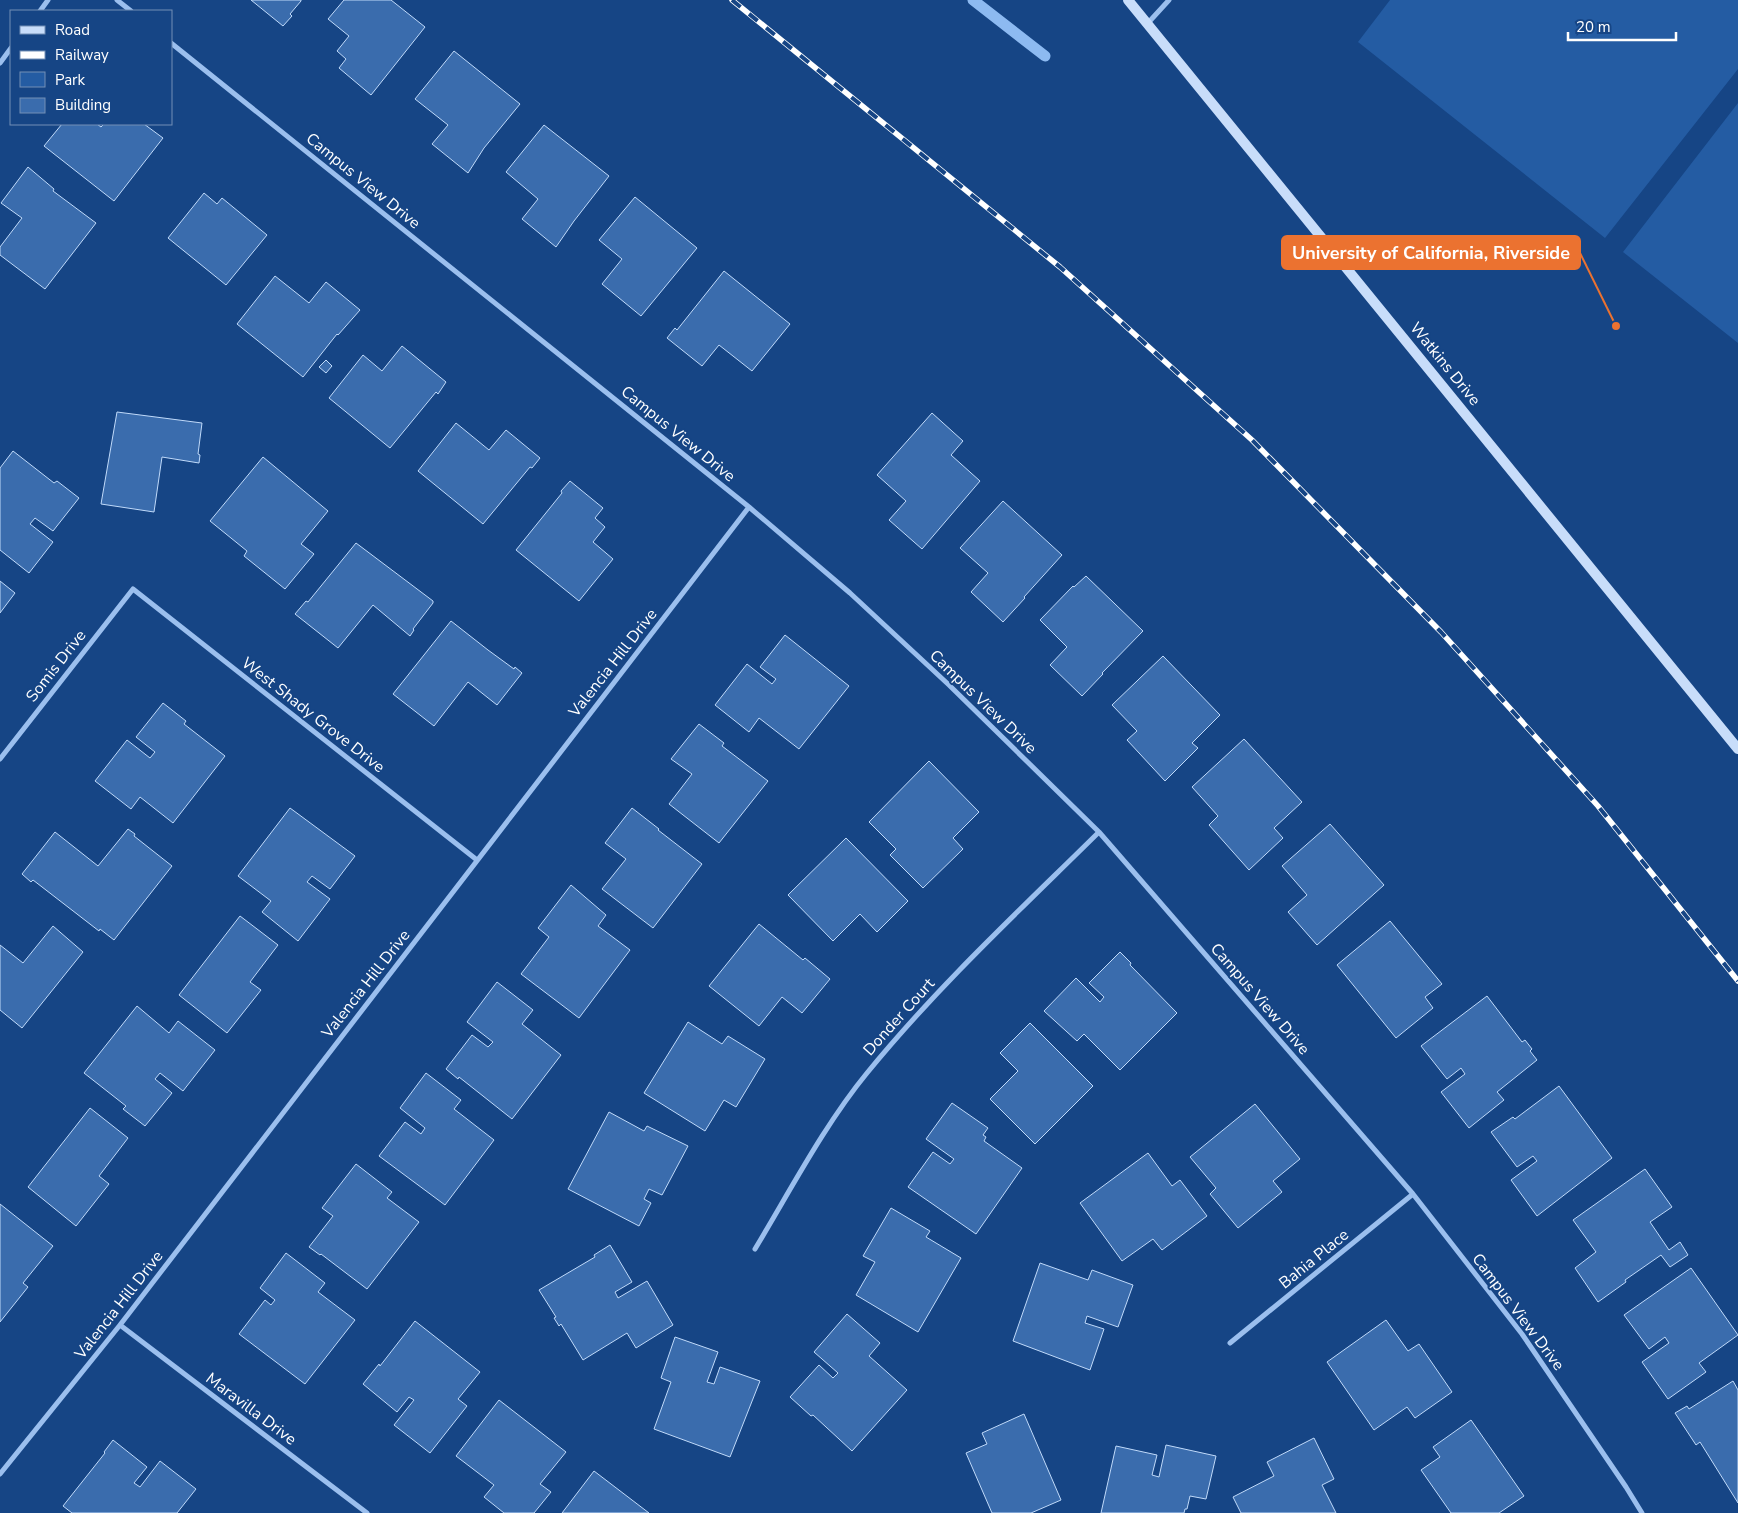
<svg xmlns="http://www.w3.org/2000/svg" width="1738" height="1513" font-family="'Nunito Sans',sans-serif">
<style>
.green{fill:#245ca3}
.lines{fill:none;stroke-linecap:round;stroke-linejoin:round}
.stream{stroke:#8dbaf1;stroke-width:11}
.building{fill:#3a6cad;stroke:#c0dafa}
.minor{stroke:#9bbfee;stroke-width:5}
.secondary{stroke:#c8ddfa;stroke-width:10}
.rail-casing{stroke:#fff;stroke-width:5.5}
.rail{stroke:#164585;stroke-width:4;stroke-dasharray:11;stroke-linecap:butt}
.labels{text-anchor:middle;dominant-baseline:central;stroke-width:4;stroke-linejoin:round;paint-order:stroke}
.street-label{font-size:16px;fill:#fff;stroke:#164585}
.leader{fill:none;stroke:#eb7230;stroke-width:2}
.callout-dot{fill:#eb7230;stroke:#164585;stroke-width:2}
.callout{fill:#eb7230;stroke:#eb7230;stroke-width:2}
.callout-label{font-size:18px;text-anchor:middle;font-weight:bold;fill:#fff}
</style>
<rect width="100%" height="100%" fill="#164585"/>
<!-- green -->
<path class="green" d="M 1390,0 L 1738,0 L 1738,69 L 1605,238 L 1358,42 Z
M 1738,103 L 1738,343 L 1623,252 Z"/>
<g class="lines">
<!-- stream -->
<path class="stream" d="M 973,0 L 1045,56"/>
</g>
<!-- building -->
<path class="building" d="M 251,0 L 301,0 L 301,1 L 290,14 L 292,16 L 283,26 Z
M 344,0 L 391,0 L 425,27 L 371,95 L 339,68 L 346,59 L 337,51 L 349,36 L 328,19 Z
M 454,51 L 520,104 L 484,148 L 468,173 L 432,144 L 448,125 L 415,99 Z
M 62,124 L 97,124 L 101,127 L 104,124 L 144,124 L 163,138 L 114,201 L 44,146 Z
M 544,125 L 609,176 L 574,221 L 556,247 L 522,219 L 538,199 L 506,172 Z
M 28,167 L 54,189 L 53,191 L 96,223 L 45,289 L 0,255 L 0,247 L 22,218 L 1,203 Z
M 204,193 L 217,204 L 222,198 L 267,235 L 226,285 L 168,238 Z
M 635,197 L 697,248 L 641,316 L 602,284 L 622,259 L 599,240 Z
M 724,271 L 790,324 L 752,371 L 719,345 L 702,366 L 667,338 L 675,328 L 677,330 Z
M 275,276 L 309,303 L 326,282 L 360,310 L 338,335 L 337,334 L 303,377 L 237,324 Z
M 402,346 L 446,382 L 438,394 L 436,392 L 390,448 L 329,398 L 363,355 L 382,371 Z
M 326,360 L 332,366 L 326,373 L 319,367 Z
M 117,412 L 202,423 L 198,454 L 200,455 L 199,463 L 162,457 L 154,512 L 101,504 Z
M 932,413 L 963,441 L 951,455 L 980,481 L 922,549 L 889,520 L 906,501 L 877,475 Z
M 456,423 L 489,450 L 506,430 L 540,458 L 532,468 L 530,467 L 483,524 L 418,471 Z
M 13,451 L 54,483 L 57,481 L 79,498 L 53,531 L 35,518 L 30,524 L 53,542 L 29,573 L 0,550 L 0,468 Z
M 263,457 L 328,511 L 301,544 L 314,554 L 285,589 L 244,556 L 247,551 L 210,521 Z
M 570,481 L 603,508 L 595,518 L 605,527 L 593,542 L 613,559 L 579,601 L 516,550 L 562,493 L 561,491 Z
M 1003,501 L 1062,555 L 1024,597 L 1025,598 L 1003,622 L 971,592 L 988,573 L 960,548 Z
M 356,543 L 433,601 L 433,603 L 413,629 L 414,630 L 410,636 L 373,605 L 338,648 L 295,614 L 306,601 L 308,602 Z
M 1086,576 L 1143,631 L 1102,673 L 1103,674 L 1082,696 L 1050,665 L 1067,647 L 1040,620 L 1073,586 L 1074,587 Z
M 0,581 L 15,593 L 0,613 Z
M 451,621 L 488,650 L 514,669 L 515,667 L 522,673 L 497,705 L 468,682 L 434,726 L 393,694 Z
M 785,635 L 849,686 L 799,749 L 759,718 L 749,732 L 715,705 L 747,664 L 772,684 L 776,679 L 760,667 Z
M 1163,656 L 1220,715 L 1192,743 L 1198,748 L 1165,781 L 1127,740 L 1137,731 L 1112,705 Z
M 163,703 L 186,721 L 184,724 L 225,756 L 173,823 L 140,797 L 131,809 L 95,781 L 127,740 L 150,758 L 155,752 L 136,737 Z
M 699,724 L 724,743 L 722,746 L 768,781 L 719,843 L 669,804 L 692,774 L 671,759 Z
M 1244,739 L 1302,802 L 1274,828 L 1283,838 L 1249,870 L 1209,825 L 1218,816 L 1192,787 Z
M 929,761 L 979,812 L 953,838 L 963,849 L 923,888 L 890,855 L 896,849 L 869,822 Z
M 290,808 L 355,856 L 330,889 L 312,876 L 307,882 L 330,899 L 298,941 L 262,912 L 271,901 L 238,876 Z
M 632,808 L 659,829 L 658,830 L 702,864 L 653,928 L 602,889 L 626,859 L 605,843 Z
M 1330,824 L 1384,885 L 1317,945 L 1288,912 L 1307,895 L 1282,866 Z
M 128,829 L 135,834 L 134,836 L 172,866 L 114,940 L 100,929 L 99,931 L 33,880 L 31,882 L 22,874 L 55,832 L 98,866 Z
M 846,838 L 908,901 L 877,932 L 860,914 L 833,941 L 788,895 Z
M 571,885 L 606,915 L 598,926 L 630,950 L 579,1018 L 521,974 L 549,937 L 538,928 Z
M 240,916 L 278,945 L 250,982 L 261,990 L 227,1033 L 179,995 Z
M 1390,921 L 1442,984 L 1425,997 L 1433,1008 L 1396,1038 L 1337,965 Z
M 759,924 L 803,960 L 805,958 L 830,979 L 802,1013 L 782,997 L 759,1026 L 709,986 Z
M 53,926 L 83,952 L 22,1028 L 0,1010 L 0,945 L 23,963 Z
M 1120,952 L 1131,963 L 1130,965 L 1177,1013 L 1120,1070 L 1084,1034 L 1077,1041 L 1044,1011 L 1076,978 L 1100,1002 L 1104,997 L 1089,983 Z
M 497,982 L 533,1010 L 522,1024 L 561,1055 L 512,1119 L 459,1077 L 458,1079 L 446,1069 L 472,1035 L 488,1047 L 493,1042 L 467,1022 Z
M 1487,996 L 1522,1042 L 1525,1040 L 1532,1049 L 1530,1051 L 1537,1060 L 1497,1092 L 1504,1100 L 1469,1128 L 1441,1092 L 1465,1074 L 1461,1068 L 1447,1079 L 1421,1046 Z
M 137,1006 L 169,1033 L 178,1021 L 215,1050 L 183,1091 L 160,1073 L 155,1079 L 172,1093 L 145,1126 L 123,1109 L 126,1106 L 84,1073 Z
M 688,1022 L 722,1044 L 728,1036 L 765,1059 L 736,1107 L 724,1100 L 705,1131 L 644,1093 Z
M 1030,1023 L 1093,1086 L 1035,1144 L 990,1099 L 1018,1071 L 1000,1053 Z
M 426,1073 L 461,1100 L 454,1109 L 494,1140 L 445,1205 L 379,1156 L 405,1122 L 421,1134 L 425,1128 L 400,1108 Z
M 1559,1086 L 1612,1158 L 1537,1216 L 1511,1180 L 1537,1161 L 1533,1156 L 1517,1167 L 1491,1132 L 1513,1117 L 1515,1119 Z
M 952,1103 L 988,1128 L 983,1135 L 986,1137 L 984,1141 L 1022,1168 L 976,1234 L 908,1187 L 933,1152 L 950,1164 L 954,1159 L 926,1139 Z
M 1255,1104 L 1300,1159 L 1273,1181 L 1282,1192 L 1238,1228 L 1210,1194 L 1216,1188 L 1190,1157 Z
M 90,1108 L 128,1138 L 99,1176 L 109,1184 L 76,1226 L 28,1187 Z
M 609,1112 L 644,1131 L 647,1126 L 688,1146 L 662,1195 L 649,1189 L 644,1199 L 651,1203 L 639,1226 L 568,1189 Z
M 1148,1153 L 1172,1186 L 1180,1180 L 1207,1216 L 1162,1250 L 1153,1239 L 1122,1261 L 1080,1203 Z
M 356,1164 L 392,1192 L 387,1198 L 419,1222 L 367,1289 L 321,1254 L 320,1255 L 309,1247 L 333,1216 L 322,1208 Z
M 1645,1169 L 1672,1207 L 1650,1222 L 1669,1250 L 1680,1242 L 1688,1255 L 1670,1267 L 1661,1255 L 1625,1280 L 1626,1282 L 1598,1302 L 1575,1268 L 1596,1252 L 1573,1220 Z
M 0,1204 L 53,1246 L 23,1283 L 28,1287 L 0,1322 Z
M 891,1208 L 930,1231 L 926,1237 L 961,1258 L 918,1332 L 856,1295 L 875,1262 L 863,1256 Z
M 610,1245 L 632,1282 L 615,1292 L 618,1298 L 647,1281 L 673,1325 L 636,1348 L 627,1333 L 583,1360 L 561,1324 L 559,1326 L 554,1318 L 556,1317 L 539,1290 L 595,1257 L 594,1255 Z
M 286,1253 L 325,1283 L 318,1292 L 355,1320 L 305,1384 L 239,1334 L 265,1300 L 271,1305 L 275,1300 L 260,1288 Z
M 1040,1263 L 1088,1280 L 1092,1270 L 1133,1285 L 1118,1327 L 1087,1316 L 1085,1323 L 1104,1329 L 1090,1370 L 1013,1341 Z
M 1691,1268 L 1738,1335 L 1699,1363 L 1706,1372 L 1668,1399 L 1642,1362 L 1669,1343 L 1665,1337 L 1649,1349 L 1624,1315 Z
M 847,1314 L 880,1343 L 869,1356 L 907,1390 L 852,1451 L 813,1415 L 811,1416 L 790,1397 L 819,1365 L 833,1378 L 838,1373 L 814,1352 Z
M 1386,1320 L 1408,1351 L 1419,1344 L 1452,1392 L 1415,1418 L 1407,1407 L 1374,1430 L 1327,1362 Z
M 415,1321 L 480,1372 L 458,1399 L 467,1406 L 430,1453 L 394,1425 L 414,1400 L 409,1397 L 397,1412 L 363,1384 L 379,1364 L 380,1366 Z
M 675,1337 L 718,1352 L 707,1382 L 714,1384 L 720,1367 L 760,1381 L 730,1457 L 654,1429 L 671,1382 L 661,1378 Z
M 1733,1381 L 1738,1390 L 1738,1503 L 1700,1442 L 1696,1445 L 1675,1413 L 1687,1406 L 1689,1409 Z
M 499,1400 L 566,1452 L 540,1484 L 551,1492 L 534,1513 L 504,1513 L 484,1497 L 494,1485 L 456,1456 Z
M 1024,1414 L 1061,1500 L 1031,1513 L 992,1513 L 966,1453 L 987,1444 L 982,1433 Z
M 1471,1420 L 1524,1496 L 1499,1513 L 1451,1513 L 1421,1470 L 1440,1457 L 1433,1447 Z
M 1314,1438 L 1334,1479 L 1322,1485 L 1336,1513 L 1241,1513 L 1233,1497 L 1274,1476 L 1267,1462 Z
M 113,1440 L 147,1467 L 134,1483 L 140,1487 L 160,1461 L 196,1489 L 177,1513 L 72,1513 L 63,1506 L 105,1453 L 104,1452 Z
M 1166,1445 L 1216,1456 L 1206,1499 L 1190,1496 L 1187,1509 L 1185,1509 L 1184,1513 L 1101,1513 L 1116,1446 L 1157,1455 L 1152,1475 L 1159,1477 Z
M 594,1471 L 649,1513 L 562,1513 Z"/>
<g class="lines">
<!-- minor -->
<path class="minor" d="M 117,0 L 131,11
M 40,11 L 48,0
M 1148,23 L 1169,0
M 171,43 L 749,507 L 850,593 L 949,685 L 1099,832 L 1413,1194 L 1522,1334 L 1626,1487 L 1642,1513
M 0,63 L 11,48
M 0,759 L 133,589 L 477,860
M 755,1249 C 790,1191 825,1124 867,1073 C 938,986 1020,910 1099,832
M 120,1325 L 367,1513
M 1230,1343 L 1413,1194
M 0,1474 L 120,1325 L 749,507"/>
<!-- secondary -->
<path class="secondary" d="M 1128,0 L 1738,749"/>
<!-- rail casing -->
<g class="rail-casing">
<path id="rail" d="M 732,0 L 1060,267 L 1252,440 L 1441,632 L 1598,806 L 1738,981"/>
</g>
<!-- rail -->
<use href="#rail" class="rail"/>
</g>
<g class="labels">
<!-- street labels -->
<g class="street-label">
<text transform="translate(363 181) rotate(39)">Campus View Drive</text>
<text transform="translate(1445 364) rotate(51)">Watkins Drive</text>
<text transform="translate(678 434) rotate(39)">Campus View Drive</text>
<text transform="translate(613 663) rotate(-52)">Valencia Hill Drive</text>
<text transform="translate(56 666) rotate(-52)">Somis Drive</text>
<text transform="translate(983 702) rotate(44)">Campus View Drive</text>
<text transform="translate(313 715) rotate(38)">West Shady Grove Drive</text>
<text transform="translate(366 984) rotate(-52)">Valencia Hill Drive</text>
<text transform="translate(1260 999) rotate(49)">Campus View Drive</text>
<text transform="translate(899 1017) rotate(-48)">Donder Court</text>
<text transform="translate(1314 1259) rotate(-39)">Bahia Place</text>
<text transform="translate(119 1305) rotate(-52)">Valencia Hill Drive</text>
<text transform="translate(1518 1312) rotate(53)">Campus View Drive</text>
<text transform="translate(251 1409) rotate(37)">Maravilla Drive</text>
</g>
</g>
<!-- callouts -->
<path class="leader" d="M1616 326L1580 253"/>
<circle class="callout-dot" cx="1616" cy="326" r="5"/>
<rect class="callout" x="1282" y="236" width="298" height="33" rx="5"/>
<g class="callout-label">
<text x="1431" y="259">University of California, Riverside</text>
</g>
<!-- legend -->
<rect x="10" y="10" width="162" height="115" fill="#164585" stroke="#738fb6"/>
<rect x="20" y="26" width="25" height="8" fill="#c8ddfa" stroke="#738fb6"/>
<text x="55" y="35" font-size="15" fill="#ffffff">Road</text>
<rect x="20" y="51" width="25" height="8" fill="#ffffff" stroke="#738fb6"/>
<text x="55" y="60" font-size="15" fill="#ffffff">Railway</text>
<rect x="20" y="72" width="25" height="15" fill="#245ca3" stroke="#738fb6"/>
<text x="55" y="85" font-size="15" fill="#ffffff">Park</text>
<rect x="20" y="98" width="25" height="15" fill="#3a6cad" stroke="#738fb6"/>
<text x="55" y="110" font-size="15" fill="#ffffff">Building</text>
<!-- scale -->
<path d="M1568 32v8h108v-8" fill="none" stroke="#ffffff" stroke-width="2.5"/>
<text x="1576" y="32" font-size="15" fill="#ffffff" stroke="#164585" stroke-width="4" paint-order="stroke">20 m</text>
</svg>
